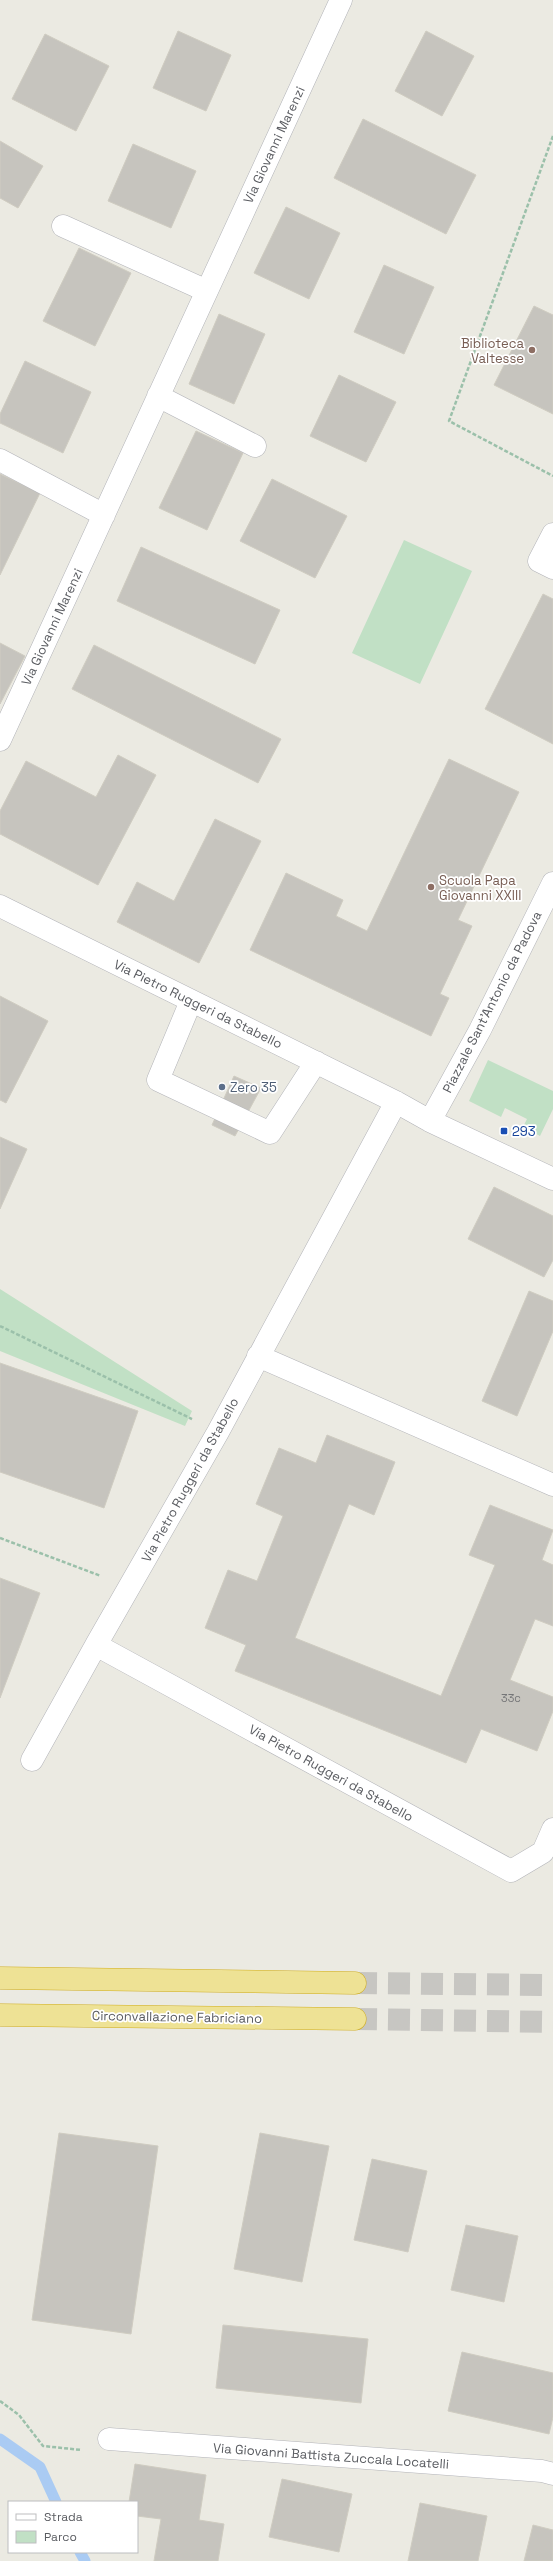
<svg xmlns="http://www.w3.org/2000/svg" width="553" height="2561" font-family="'Space Grotesk',sans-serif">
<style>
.green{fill:#c1e0c5}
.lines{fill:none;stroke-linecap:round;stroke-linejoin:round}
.stream{stroke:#aacbf3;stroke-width:11}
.building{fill:#c6c4be;stroke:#cfccc1}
.highway-tunnel{stroke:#c7c6c2;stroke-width:22;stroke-dasharray:22 11;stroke-linecap:butt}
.minor-casing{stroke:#b2b3b8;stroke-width:23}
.highway-casing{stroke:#d0ad1d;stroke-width:23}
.path{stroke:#9bc0aa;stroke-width:2.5;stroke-dasharray:4 2;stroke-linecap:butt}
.minor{stroke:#fff;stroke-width:22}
.highway{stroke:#eee295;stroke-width:22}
.education-dot{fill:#8d6e63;stroke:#fff;stroke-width:1.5}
.service-dot{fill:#5c6f8a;stroke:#fff;stroke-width:1.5}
.transit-dot{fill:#1a4fb4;stroke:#fff;stroke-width:1.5}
.labels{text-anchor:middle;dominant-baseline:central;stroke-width:3.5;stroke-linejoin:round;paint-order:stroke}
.number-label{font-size:11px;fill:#757678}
.street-label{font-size:13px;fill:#5a5c61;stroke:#fff}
.education-label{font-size:13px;fill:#785e54;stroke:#fff;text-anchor:end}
.service-label{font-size:13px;fill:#4e5e75;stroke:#fff;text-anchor:start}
.transit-label{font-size:13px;fill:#164399;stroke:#fff;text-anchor:start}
</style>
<rect width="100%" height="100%" fill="#ebeae2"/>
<!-- green -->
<path class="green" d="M 404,540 L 472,571 L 420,684 L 352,653 Z
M 488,1060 L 553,1091 L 553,1109 L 540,1136 L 523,1127 L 527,1119 L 505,1108 L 501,1117 L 469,1101 Z
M 0,1289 L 192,1411 L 185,1426 L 0,1351 Z"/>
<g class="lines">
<!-- stream -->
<path class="stream" d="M 0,2439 L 40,2467 L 56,2502
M 80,2552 L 85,2561"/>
</g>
<!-- building -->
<path class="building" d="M 178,31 L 231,55 L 206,111 L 153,88 Z
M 426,31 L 474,56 L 442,116 L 395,91 Z
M 45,34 L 109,66 L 76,131 L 12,99 Z
M 363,119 L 476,175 L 446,234 L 334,178 Z
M 0,141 L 43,166 L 18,208 L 0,198 Z
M 133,144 L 196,171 L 171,228 L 108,201 Z
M 286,207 L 340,233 L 309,299 L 254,273 Z
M 79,248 L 131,273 L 95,346 L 43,321 Z
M 384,265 L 434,287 L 404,354 L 354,332 Z
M 534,306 L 553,315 L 553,414 L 494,385 Z
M 219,314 L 265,334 L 234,404 L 189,384 Z
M 25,361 L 91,392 L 63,453 L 0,423 L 0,414 Z
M 339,375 L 396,402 L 366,462 L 310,436 Z
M 196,431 L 243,453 L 207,530 L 159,508 Z
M 0,474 L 40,493 L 0,575 Z
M 272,479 L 347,516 L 315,578 L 240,541 Z
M 141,547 L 280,610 L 255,664 L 117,601 Z
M 543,594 L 553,599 L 553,744 L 485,709 Z
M 0,643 L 25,656 L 0,704 Z
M 94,645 L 281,739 L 258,783 L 72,689 Z
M 118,755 L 156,775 L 98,885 L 0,834 L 0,811 L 26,761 L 96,797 Z
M 449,759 L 519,792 L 458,920 L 472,926 L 440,994 L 449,998 L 431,1036 L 250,950 L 286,873 L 343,900 L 336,916 L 367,931 Z
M 215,819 L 261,841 L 199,963 L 117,922 L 137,882 L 174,901 Z
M 0,996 L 48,1021 L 6,1103 L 0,1100 Z
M 234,1076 L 261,1088 L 235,1136 L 212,1125 Z
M 0,1137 L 27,1149 L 0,1209 Z
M 494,1187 L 553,1216 L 553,1260 L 544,1277 L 468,1239 Z
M 529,1291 L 553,1301 L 553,1331 L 517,1416 L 482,1401 Z
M 0,1363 L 138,1411 L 104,1508 L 0,1472 Z
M 327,1435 L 395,1462 L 374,1515 L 349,1504 L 295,1638 L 441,1696 L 495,1565 L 469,1555 L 490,1505 L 553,1530 L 542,1560 L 553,1565 L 553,1626 L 535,1619 L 510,1680 L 553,1697 L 553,1711 L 537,1751 L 481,1729 L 466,1763 L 235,1671 L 246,1645 L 205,1628 L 228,1570 L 257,1581 L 283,1516 L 256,1504 L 279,1448 L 316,1463 Z
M 0,1578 L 40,1593 L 0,1698 Z
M 59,2133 L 158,2146 L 131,2334 L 32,2320 Z
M 260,2133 L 329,2146 L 302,2282 L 234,2269 Z
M 372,2159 L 427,2171 L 408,2252 L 354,2240 Z
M 466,2225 L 518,2236 L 504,2302 L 451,2290 Z
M 223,2325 L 368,2339 L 361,2403 L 216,2388 Z
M 462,2352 L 553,2373 L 553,2417 L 549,2434 L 448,2411 Z
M 135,2464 L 206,2475 L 199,2520 L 224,2524 L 218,2561 L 154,2561 L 161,2519 L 137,2516 L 137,2502 L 129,2502 Z
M 282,2479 L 352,2494 L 339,2552 L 269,2537 Z
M 420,2503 L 487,2516 L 478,2561 L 408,2561 Z
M 533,2525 L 553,2530 L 553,2561 L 524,2561 Z"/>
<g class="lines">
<!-- highway-tunnel -->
<path class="highway-tunnel" d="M 355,1983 L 553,1985
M 355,2019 L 553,2022"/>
<!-- minor casing -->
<g class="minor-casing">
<path id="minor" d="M 63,226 L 207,291
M 158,396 L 255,446
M 0,460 L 104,515
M 553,534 L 539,561 L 553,568
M 0,740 L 341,0
M 0,906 L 396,1102 L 430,1121 L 553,1179
M 191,1001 L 158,1080 L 270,1133 L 316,1062
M 396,1102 L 218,1432 L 96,1645 L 511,1871 L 543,1852 L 553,1829
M 430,1121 L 480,1030 L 553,883
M 258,1356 L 553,1485
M 32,1760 L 96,1645
M 109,2439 L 542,2471 L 553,2474"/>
</g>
<!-- highway casing -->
<g class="highway-casing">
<path id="highway" d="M 0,1978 L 355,1983
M 0,2015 L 355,2019"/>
</g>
<!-- path -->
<path class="path" d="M 553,136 L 449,421 L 553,476
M 0,1326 L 192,1419
M 0,1538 L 101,1576
M 0,2401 L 19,2415 L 43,2446 L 82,2450"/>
<!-- minor -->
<use href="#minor" class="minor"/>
<!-- highway -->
<use href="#highway" class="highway"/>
</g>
<!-- markers -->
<g class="education-dot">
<circle cx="532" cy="350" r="4"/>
<circle cx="431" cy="887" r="4"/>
</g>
<circle class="service-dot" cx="222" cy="1087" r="4"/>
<rect class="transit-dot" x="500" y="1127" width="8" height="8" rx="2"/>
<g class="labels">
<!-- number labels -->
<g class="number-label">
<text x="511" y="1698">33c</text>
</g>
<!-- street labels -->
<g class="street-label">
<text transform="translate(274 145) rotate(-65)">Via Giovanni Marenzi</text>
<text transform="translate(52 627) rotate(-65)">Via Giovanni Marenzi</text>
<text transform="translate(492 1002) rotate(-63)">Piazzale Sant'Antonio da Padova</text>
<text transform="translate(198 1004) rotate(26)">Via Pietro Ruggeri da Stabello</text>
<text transform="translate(190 1480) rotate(-61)">Via Pietro Ruggeri da Stabello</text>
<text transform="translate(331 1773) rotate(29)">Via Pietro Ruggeri da Stabello</text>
<text transform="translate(177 2017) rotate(1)">Circonvallazione Fabriciano</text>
<text transform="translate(331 2456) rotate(4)">Via Giovanni Battista Zuccala Locatelli</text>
</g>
<!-- education labels -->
<g class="education-label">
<text x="524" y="343">Biblioteca<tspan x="524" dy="15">Valtesse</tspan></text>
<text x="439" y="880" text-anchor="start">Scuola Papa<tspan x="439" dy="15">Giovanni XXIII</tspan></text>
</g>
<!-- service labels -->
<g class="service-label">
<text x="230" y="1087">Zero 35</text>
</g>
<!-- transit labels -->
<g class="transit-label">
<text x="512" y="1131">293</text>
</g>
</g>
<!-- legend -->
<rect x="8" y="2501" width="130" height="52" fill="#ffffff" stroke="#bdbec0"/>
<rect x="16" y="2514" width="20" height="6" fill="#ffffff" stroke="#bdbec0"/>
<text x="44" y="2521" font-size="12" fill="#5a5c61">Strada</text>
<rect x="16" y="2531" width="20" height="12" fill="#c1e0c5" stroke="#bdbec0"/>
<text x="44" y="2541" font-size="12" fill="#5a5c61">Parco</text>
</svg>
